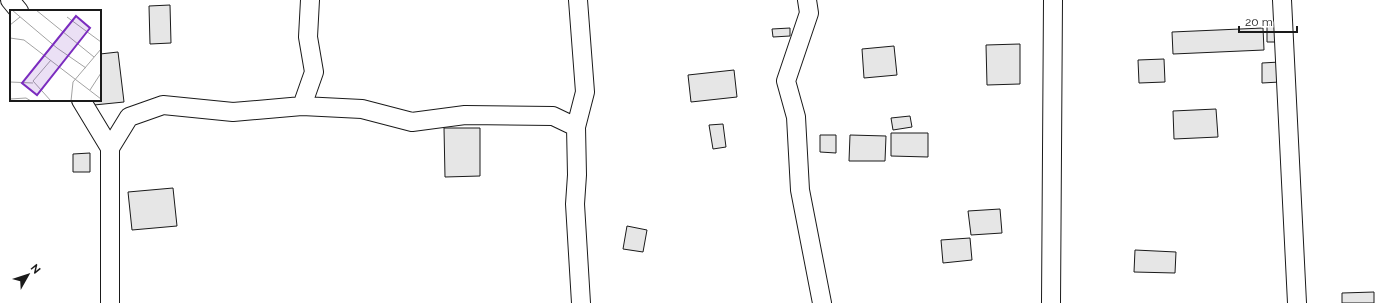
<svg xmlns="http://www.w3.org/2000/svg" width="1375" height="303" font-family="Raleway,sans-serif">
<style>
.building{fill:#e6e6e6;stroke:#1a1a1a}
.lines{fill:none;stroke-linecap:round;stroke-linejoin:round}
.minor-casing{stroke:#1a1a1a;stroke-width:20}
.minor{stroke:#fff;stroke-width:18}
.inset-road{fill:none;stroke:#a3a3a3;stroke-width:1}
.view{fill:#7b2cbf;fill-opacity:0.15;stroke:#7b2cbf;stroke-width:2}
.inset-edge{fill:none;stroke:#1a1a1a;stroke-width:2}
</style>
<rect width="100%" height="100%" fill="#fff"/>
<!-- building -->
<path class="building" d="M 170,5 L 171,43 L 150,44 L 149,6 Z
M 1267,25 L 1279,25 L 1279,42 L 1267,42 Z
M 790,28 L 790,36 L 773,37 L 772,29 Z
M 1263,28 L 1264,50 L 1173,54 L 1172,32 Z
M 1020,44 L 1020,84 L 987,85 L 986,45 Z
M 894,46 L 897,75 L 864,78 L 862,49 Z
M 118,52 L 124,102 L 94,105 L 93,100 L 100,100 L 100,54 Z
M 1164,59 L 1165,82 L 1139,83 L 1138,60 Z
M 1280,62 L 1280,82 L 1262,83 L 1262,63 Z
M 734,70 L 737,97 L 691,102 L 688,75 Z
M 1216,109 L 1218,137 L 1174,139 L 1173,111 Z
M 910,116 L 912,127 L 893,130 L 891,118 Z
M 723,124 L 726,147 L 713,149 L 709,125 Z
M 444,128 L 480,128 L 480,176 L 445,177 Z
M 891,133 L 928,133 L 928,157 L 891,156 Z
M 820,135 L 836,135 L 836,153 L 820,152 Z
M 850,135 L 886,136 L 885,161 L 849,161 Z
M 90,153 L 90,172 L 73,172 L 73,154 Z
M 173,188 L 177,226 L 132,230 L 128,192 Z
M 1000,209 L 1002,233 L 971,235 L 968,211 Z
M 627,226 L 647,230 L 643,252 L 623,249 Z
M 970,238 L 972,260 L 943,263 L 941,240 Z
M 1135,250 L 1176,252 L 1175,273 L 1134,272 Z
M 1374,292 L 1374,303 L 1342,303 L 1342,293 Z"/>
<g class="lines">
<!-- minor casing -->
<g class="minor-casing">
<path id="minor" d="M 10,0 L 19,11
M 578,0 L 585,92 L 576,127 L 577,175 L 575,204 L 581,303
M 807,0 L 809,13 L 786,81 L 796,117 L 800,190 L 822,303
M 1282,0 L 1297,303
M 81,100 L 110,148
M 302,106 L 314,72 L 308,37 L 310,0
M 110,303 L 110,148 L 129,117 L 163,105 L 233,112 L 302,106 L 362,109 L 412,122 L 465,115 L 553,116 L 576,127
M 1051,303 L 1053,0"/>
</g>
<!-- minor -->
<use href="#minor" class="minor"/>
</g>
<!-- overview -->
<g transform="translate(10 10)">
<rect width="91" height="91" fill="#fff"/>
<path class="inset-road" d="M 2,0 L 47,38 L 76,58M 26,0 L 84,47M 57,7 L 91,32M 0,15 L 10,7M 0,28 L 14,30 L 91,89M 41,50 L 23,71 L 41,91M 0,72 L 23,73M 80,80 L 91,63M 0,89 L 16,88 L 21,91M 61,91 L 63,72 L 91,39"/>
<path class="view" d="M 66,6 L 80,18 L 27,85 L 12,73 Z"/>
<rect width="91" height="91" class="inset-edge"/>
</g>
<!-- north arrow -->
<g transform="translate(28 275) rotate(51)" stroke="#ffffff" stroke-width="3" paint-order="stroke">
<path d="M0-3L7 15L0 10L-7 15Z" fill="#1a1a1a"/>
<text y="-6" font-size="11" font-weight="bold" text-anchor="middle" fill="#1a1a1a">N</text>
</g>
<!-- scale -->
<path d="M1239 26v6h58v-6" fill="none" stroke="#1a1a1a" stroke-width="2"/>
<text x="1245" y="26" font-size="12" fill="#1a1a1a" stroke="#ffffff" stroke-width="3" paint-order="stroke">20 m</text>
</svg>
